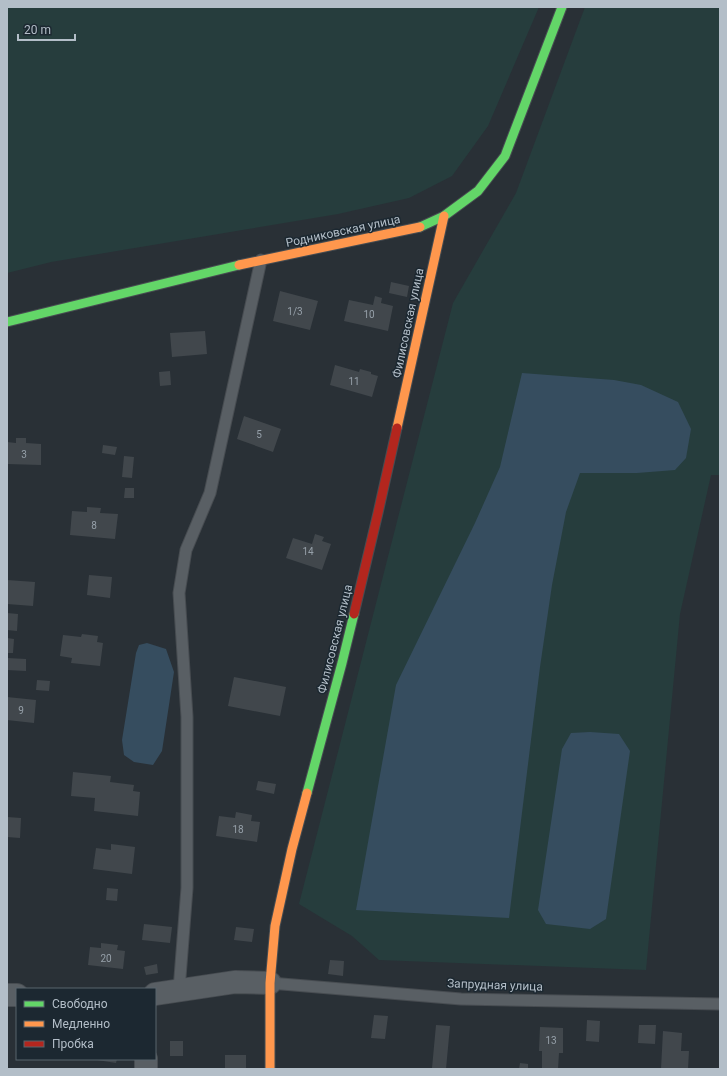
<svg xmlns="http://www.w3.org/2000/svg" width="727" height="1076" font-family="Roboto,sans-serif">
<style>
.green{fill:#263d3d}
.water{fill:#364d5f}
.building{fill:#41474c}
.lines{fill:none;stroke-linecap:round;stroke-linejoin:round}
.lane-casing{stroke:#474c51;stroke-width:13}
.street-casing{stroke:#474c51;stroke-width:24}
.fast-casing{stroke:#474c51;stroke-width:11}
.slow-casing{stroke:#474c51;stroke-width:11}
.jam-casing{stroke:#474c51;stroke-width:11}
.lane{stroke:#595f64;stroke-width:11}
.street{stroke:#595f64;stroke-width:22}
.fast{stroke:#63d668;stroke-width:9}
.slow{stroke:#ff974d;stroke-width:9}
.jam{stroke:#b3261e;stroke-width:9}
.labels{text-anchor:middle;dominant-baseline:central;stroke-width:3;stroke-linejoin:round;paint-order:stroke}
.number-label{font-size:10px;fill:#96a0a9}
.street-label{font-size:12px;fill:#b3bec8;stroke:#1c2831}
</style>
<rect width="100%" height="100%" fill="#293036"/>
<!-- green -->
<path class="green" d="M 7,7 L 539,7 L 488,126 L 452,176 L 409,198 L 338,214 L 51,262 L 7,273 Z
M 585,7 L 720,7 L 720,475 L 711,475 L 680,614 L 646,970 L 379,960 L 352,936 L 299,904 L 453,303 L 516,193 Z"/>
<!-- water -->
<path class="water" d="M 522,373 L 614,380 L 641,385 L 678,402 L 691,429 L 686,458 L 675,470 L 637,473 L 580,473 L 566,512 L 552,585 L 540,667 L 509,918 L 356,910 L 396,685 L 475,523 L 500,467 Z
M 147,643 L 166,649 L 174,672 L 162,751 L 153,765 L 134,762 L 124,755 L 122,740 L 136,653 L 139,645 Z
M 590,732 L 619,734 L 630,751 L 606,919 L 590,929 L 546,924 L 538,910 L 562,749 L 571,733 Z"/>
<!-- building -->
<path class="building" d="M 391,282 L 409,286 L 407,297 L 389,293 Z
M 280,291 L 318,301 L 310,330 L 273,321 Z
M 375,296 L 382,298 L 381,303 L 393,306 L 388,331 L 344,321 L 349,300 L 373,305 Z
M 205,331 L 207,354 L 172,357 L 170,333 Z
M 335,365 L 359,372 L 360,369 L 371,372 L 371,374 L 378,376 L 372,397 L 330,385 Z
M 170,371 L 171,385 L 160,386 L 159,372 Z
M 244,416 L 281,429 L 273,452 L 237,439 Z
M 16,438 L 26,438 L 26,443 L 41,444 L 41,465 L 7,464 L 7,442 L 16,443 Z
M 103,445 L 117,447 L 115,455 L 102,453 Z
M 124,456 L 134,457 L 132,478 L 122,477 Z
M 125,488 L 134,488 L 134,498 L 124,498 Z
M 87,507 L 101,508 L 100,513 L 118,514 L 115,539 L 70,535 L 72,511 L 87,512 Z
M 315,534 L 324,537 L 322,541 L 331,544 L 322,570 L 286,558 L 293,538 L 312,544 Z
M 89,575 L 112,577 L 110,598 L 87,595 Z
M 7,580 L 35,582 L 33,606 L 7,604 Z
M 7,613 L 18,614 L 17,631 L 7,630 Z
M 82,634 L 98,636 L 97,642 L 103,643 L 100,666 L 71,663 L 72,658 L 60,656 L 63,635 L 81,637 Z
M 7,638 L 14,639 L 13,653 L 7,653 Z
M 7,658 L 26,659 L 26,671 L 7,670 Z
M 234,677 L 286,687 L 280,716 L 228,706 Z
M 37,680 L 50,681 L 49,691 L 36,690 Z
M 7,697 L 36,700 L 34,723 L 7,720 Z
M 73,772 L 111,776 L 110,782 L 134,785 L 133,791 L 140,792 L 138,816 L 94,811 L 95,798 L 71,796 Z
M 258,781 L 276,784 L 274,794 L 256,790 Z
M 236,812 L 252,815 L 251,821 L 260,822 L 257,842 L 216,836 L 219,816 L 235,818 Z
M 7,817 L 21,818 L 20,838 L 7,837 Z
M 111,844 L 135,847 L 132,874 L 93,869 L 96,848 L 111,850 Z
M 107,888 L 118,889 L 117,901 L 106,900 Z
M 144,924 L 172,927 L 170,943 L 142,940 Z
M 236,927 L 254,929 L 252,942 L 234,940 Z
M 101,943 L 118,945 L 117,950 L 125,951 L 123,969 L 88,965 L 90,947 L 101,948 Z
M 330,960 L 344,961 L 343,976 L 328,974 Z
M 157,964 L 158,973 L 146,975 L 144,967 Z
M 374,1015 L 388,1016 L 385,1039 L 371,1038 Z
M 587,1020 L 600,1021 L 599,1042 L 586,1041 Z
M 436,1025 L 450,1026 L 446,1069 L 432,1068 Z
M 639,1025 L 656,1025 L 655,1044 L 638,1043 Z
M 540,1027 L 563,1028 L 563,1053 L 559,1053 L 558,1069 L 542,1069 L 542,1051 L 539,1051 Z
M 663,1031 L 682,1033 L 681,1051 L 689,1051 L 688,1069 L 661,1069 Z
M 170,1041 L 183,1041 L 183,1056 L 170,1056 Z
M 225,1055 L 246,1055 L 246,1069 L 225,1069 Z
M 97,1059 L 117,1059 L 116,1063 L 97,1060 Z
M 520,1063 L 528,1064 L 528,1069 L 519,1069 Z"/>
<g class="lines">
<!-- lane casing -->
<g class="lane-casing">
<path id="lane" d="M 270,983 L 461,999 L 720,1004
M 179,990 L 187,888 L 187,717 L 179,593 L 186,550 L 210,493 L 261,260"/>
</g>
<!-- street casing -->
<g class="street-casing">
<path id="street" d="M 155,994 L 235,982 L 270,983
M 7,995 L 17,995
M 146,1069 L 146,1059"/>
</g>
<!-- fast casing -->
<g class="fast-casing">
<path id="fast" d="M 420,227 L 444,216 L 478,191 L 505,156 L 562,7
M 7,322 L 239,265
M 307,793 L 342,663 L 354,614"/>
</g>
<!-- slow casing -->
<g class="slow-casing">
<path id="slow" d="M 239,265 L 420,227
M 397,428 L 444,216
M 270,1069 L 270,983 L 275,926 L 292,849 L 307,793"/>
</g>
<!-- jam casing -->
<g class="jam-casing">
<path id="jam" d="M 354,614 L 378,513 L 397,428"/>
</g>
<!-- lane -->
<use href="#lane" class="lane"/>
<!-- street -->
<use href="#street" class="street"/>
<!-- fast -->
<use href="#fast" class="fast"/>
<!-- slow -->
<use href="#slow" class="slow"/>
<!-- jam -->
<use href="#jam" class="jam"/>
</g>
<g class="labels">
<!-- number labels -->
<g class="number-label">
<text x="295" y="311">1/3</text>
<text x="369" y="314">10</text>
<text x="354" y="381">11</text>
<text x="259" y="434">5</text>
<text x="24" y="454">3</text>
<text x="94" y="525">8</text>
<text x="308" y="551">14</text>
<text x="21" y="710">9</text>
<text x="238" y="829">18</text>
<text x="106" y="958">20</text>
<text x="551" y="1040">13</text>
</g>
<!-- street labels -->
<g class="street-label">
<text transform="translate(343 231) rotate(-12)">Родниковская улица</text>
<text transform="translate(408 323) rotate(-78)">Филисовская улица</text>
<text transform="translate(335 639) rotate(-76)">Филисовская улица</text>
<text transform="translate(495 985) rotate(2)">Запрудная улица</text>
</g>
</g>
<!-- border -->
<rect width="727" height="1076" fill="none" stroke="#b3bec8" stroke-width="16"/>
<!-- legend -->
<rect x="16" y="988" width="140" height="72" fill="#1c2831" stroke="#58646d"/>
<rect x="24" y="1001" width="20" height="6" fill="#63d668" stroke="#58646d"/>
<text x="52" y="1008" font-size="12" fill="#b3bec8">Свободно</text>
<rect x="24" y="1021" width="20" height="6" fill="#ff974d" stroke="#58646d"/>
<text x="52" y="1028" font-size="12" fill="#b3bec8">Медленно</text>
<rect x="24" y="1041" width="20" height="6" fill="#b3261e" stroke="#58646d"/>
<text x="52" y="1048" font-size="12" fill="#b3bec8">Пробка</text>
<!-- scale -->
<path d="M18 34v6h57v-6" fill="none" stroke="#b3bec8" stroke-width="2"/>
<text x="24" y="34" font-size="12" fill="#b3bec8" stroke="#1c2831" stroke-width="3" paint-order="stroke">20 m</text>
</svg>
